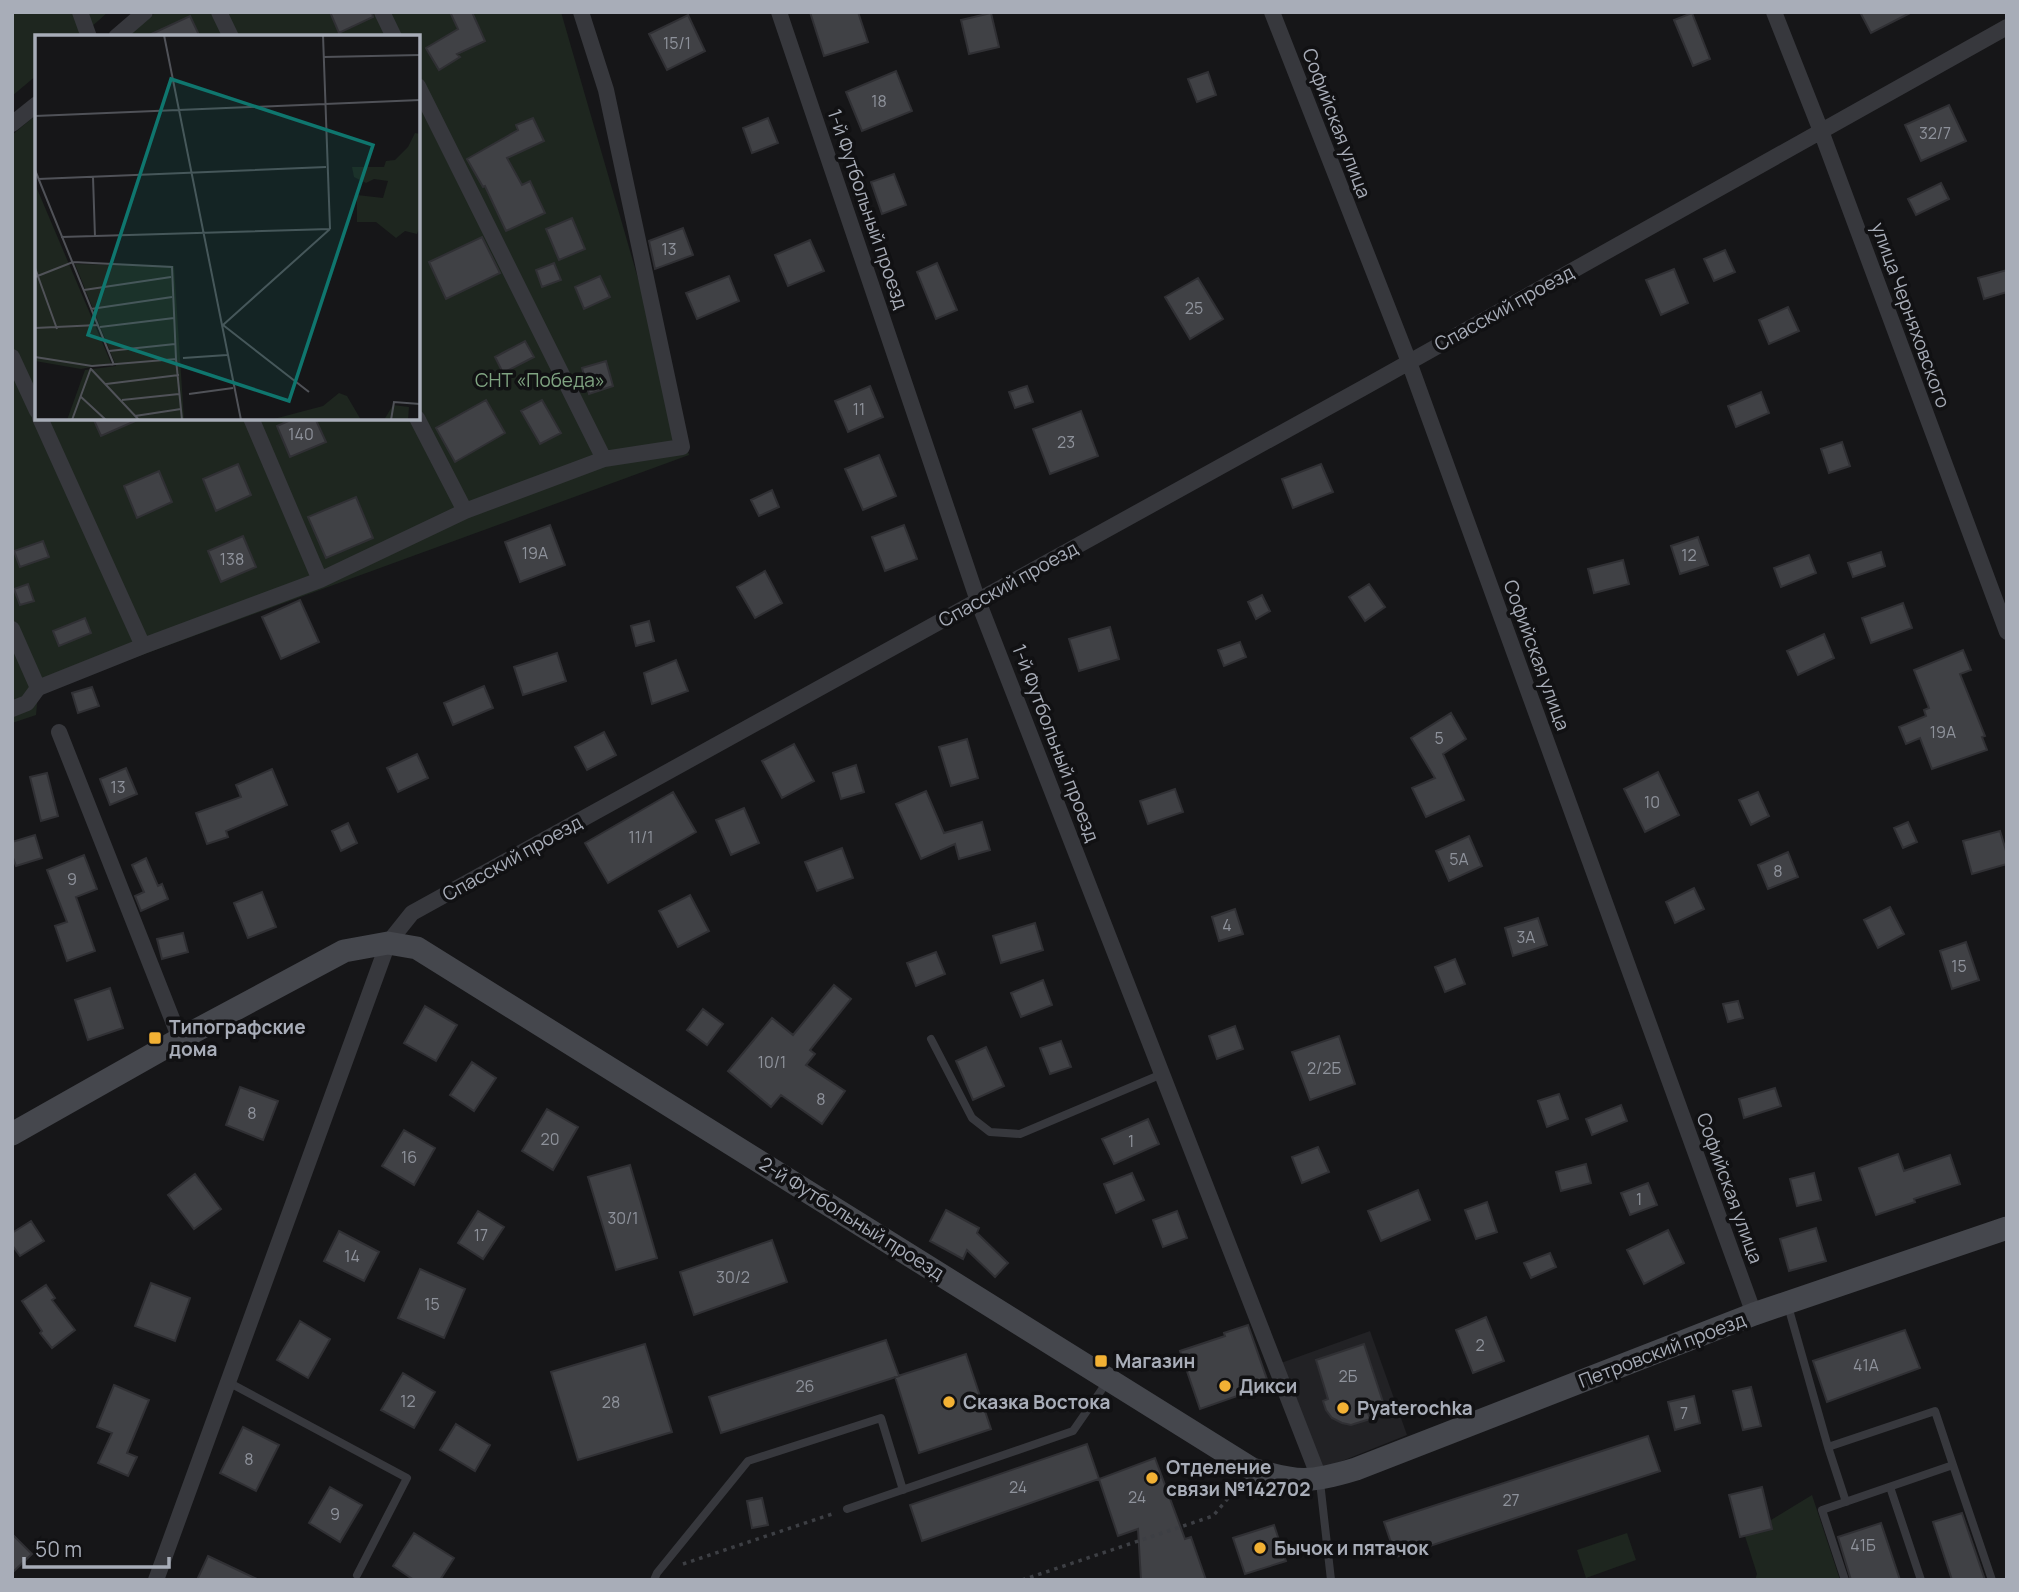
<svg xmlns="http://www.w3.org/2000/svg" width="2019" height="1592" font-family="Manrope,sans-serif">
<style>
.built{fill:#222225}
.green{fill:#1e261f}
.building{fill:#404145;stroke:#303034;stroke-width:2}
.lines{fill:none;stroke-linecap:round;stroke-linejoin:round}
.path{stroke:#3d3f44;stroke-width:3.5;stroke-dasharray:3.5 5;stroke-linecap:butt}
.lane{stroke:#37383d;stroke-width:8}
.street{stroke:#37383d;stroke-width:16}
.secondary{stroke:#45474d;stroke-width:23}
.poi-dot{fill:#f2b134;stroke:#111113;stroke-width:2.5}
.labels{text-anchor:middle;dominant-baseline:central;stroke-width:7;stroke-linejoin:round;paint-order:stroke}
.number-label{font-size:16px;fill:#8e929b}
.street-label{font-size:19px;fill:#a8adb8;stroke:#111113}
.park-label{font-size:19px;fill:#7fa381;stroke:#111113}
.poi-label{font-size:19px;font-weight:bold;fill:#a8adb8;stroke:#111113;text-anchor:start}
.inset-road{fill:none;stroke:#505258;stroke-width:2}
.view{fill:#0f766e;fill-opacity:0.15;stroke:#0f766e;stroke-width:3.5}
.inset-edge{fill:none;stroke:#a8adb8;stroke-width:3.5}
</style>
<rect width="100%" height="100%" fill="#161618"/>
<!-- built -->
<path class="built" d="M 1370,1331 L 1407,1435 L 1322,1469 L 1281,1363 Z"/>
<!-- green -->
<path class="green" d="M 12,12 L 108,12 L 80,37 L 37,37 L 37,75 L 12,96 Z
M 156,12 L 561,12 L 689,455 L 38,693 L 36,715 L 12,723 L 12,135 L 37,114 L 37,418 L 418,418 L 418,37 L 127,37 Z
M 1812,1495 L 1840,1580 L 1755,1580 L 1757,1574 L 1745,1536 Z
M 1627,1533 L 1636,1560 L 1586,1578 L 1577,1550 Z"/>
<!-- building -->
<path class="building" d="M 330,12 L 372,12 L 373,17 L 339,33 Z
M 450,12 L 472,12 L 485,41 L 457,54 L 460,57 L 439,70 L 426,48 L 458,29 Z
M 810,12 L 858,12 L 868,42 L 824,56 Z
M 1860,12 L 1912,12 L 1871,33 Z
M 991,13 L 999,47 L 969,54 L 961,20 Z
M 1692,13 L 1710,59 L 1693,66 L 1674,20 Z
M 688,15 L 705,51 L 667,70 L 649,34 Z
M 190,16 L 200,37 L 145,37 Z
M 896,71 L 912,111 L 862,131 L 846,92 Z
M 1208,72 L 1216,95 L 1197,102 L 1188,79 Z
M 1949,105 L 1966,141 L 1921,161 L 1905,125 Z
M 533,118 L 544,141 L 507,158 L 522,185 L 530,181 L 545,213 L 506,231 L 485,186 L 483,187 L 467,159 L 518,130 L 516,125 Z
M 768,118 L 778,143 L 752,153 L 743,128 Z
M 894,174 L 906,205 L 882,214 L 871,182 Z
M 1941,183 L 1949,199 L 1916,215 L 1908,199 Z
M 572,218 L 585,249 L 559,260 L 546,229 Z
M 683,228 L 693,255 L 655,269 L 649,241 Z
M 482,237 L 500,273 L 446,299 L 429,262 Z
M 810,240 L 824,271 L 788,286 L 775,255 Z
M 1725,250 L 1735,272 L 1714,281 L 1704,259 Z
M 554,263 L 561,280 L 542,287 L 536,270 Z
M 937,263 L 957,310 L 936,319 L 917,272 Z
M 1674,269 L 1688,303 L 1661,315 L 1646,280 Z
M 2007,270 L 2007,292 L 1984,299 L 1978,278 Z
M 600,276 L 610,297 L 584,309 L 575,287 Z
M 729,276 L 739,301 L 697,319 L 686,293 Z
M 1198,278 L 1223,319 L 1190,339 L 1165,297 Z
M 1788,307 L 1799,331 L 1769,344 L 1759,320 Z
M 525,341 L 534,357 L 503,373 L 495,357 Z
M 606,361 L 613,386 L 589,394 L 582,368 Z
M 870,386 L 883,417 L 848,432 L 835,401 Z
M 1027,386 L 1033,402 L 1015,408 L 1009,392 Z
M 1761,392 L 1769,413 L 1736,427 L 1728,406 Z
M 486,400 L 505,433 L 455,462 L 436,428 Z
M 542,400 L 561,433 L 540,444 L 521,411 Z
M 1081,411 L 1098,456 L 1050,474 L 1033,429 Z
M 93,418 L 142,418 L 101,436 Z
M 295,418 L 315,418 L 326,442 L 290,457 L 277,426 Z
M 1842,442 L 1850,466 L 1829,473 L 1821,449 Z
M 879,455 L 896,496 L 863,510 L 845,469 Z
M 238,464 L 251,495 L 216,511 L 203,479 Z
M 1321,464 L 1333,492 L 1293,508 L 1282,479 Z
M 159,471 L 172,502 L 137,518 L 124,486 Z
M 772,490 L 779,507 L 759,516 L 751,500 Z
M 356,497 L 373,538 L 326,558 L 308,517 Z
M 550,525 L 565,565 L 520,582 L 505,542 Z
M 904,525 L 917,559 L 885,571 L 872,537 Z
M 243,536 L 256,567 L 221,582 L 208,551 Z
M 1698,537 L 1708,565 L 1680,574 L 1671,546 Z
M 43,541 L 49,557 L 20,567 L 14,551 Z
M 1881,552 L 1885,566 L 1853,577 L 1848,563 Z
M 1809,555 L 1816,573 L 1781,587 L 1774,568 Z
M 1623,560 L 1629,584 L 1594,593 L 1588,569 Z
M 765,571 L 782,603 L 755,618 L 737,587 Z
M 28,584 L 34,601 L 20,605 L 14,589 Z
M 1369,584 L 1385,607 L 1365,621 L 1349,597 Z
M 1262,595 L 1270,611 L 1256,619 L 1248,602 Z
M 300,600 L 319,642 L 281,659 L 262,617 Z
M 1903,603 L 1912,628 L 1871,643 L 1862,618 Z
M 85,618 L 91,633 L 59,646 L 53,631 Z
M 649,621 L 654,641 L 636,646 L 631,626 Z
M 1110,627 L 1119,659 L 1079,671 L 1069,639 Z
M 1824,634 L 1834,658 L 1798,675 L 1787,651 Z
M 1240,642 L 1246,657 L 1224,666 L 1218,650 Z
M 1963,650 L 1971,670 L 1960,674 L 1985,736 L 1982,737 L 1987,750 L 1932,769 L 1920,738 L 1906,744 L 1899,727 L 1926,716 L 1924,710 L 1929,708 L 1914,670 Z
M 557,653 L 566,681 L 523,695 L 514,667 Z
M 676,660 L 688,691 L 652,704 L 644,673 Z
M 484,686 L 493,708 L 453,725 L 444,703 Z
M 92,687 L 99,706 L 78,713 L 72,693 Z
M 1451,713 L 1466,739 L 1443,754 L 1464,800 L 1426,817 L 1412,788 L 1435,778 L 1411,738 Z
M 604,732 L 616,755 L 587,770 L 575,747 Z
M 967,739 L 978,778 L 951,786 L 939,747 Z
M 794,744 L 814,781 L 782,798 L 762,761 Z
M 417,754 L 428,778 L 398,792 L 387,768 Z
M 856,765 L 864,792 L 841,799 L 833,773 Z
M 126,768 L 137,794 L 110,805 L 100,779 Z
M 272,769 L 287,805 L 226,831 L 228,837 L 207,844 L 196,813 L 241,797 L 236,785 Z
M 1658,772 L 1679,815 L 1645,832 L 1624,789 Z
M 47,773 L 58,816 L 41,821 L 30,777 Z
M 1175,789 L 1183,812 L 1148,824 L 1140,801 Z
M 926,791 L 944,833 L 982,822 L 990,850 L 959,859 L 955,844 L 921,859 L 896,804 Z
M 673,792 L 696,832 L 608,883 L 585,843 Z
M 1758,792 L 1769,816 L 1751,825 L 1739,800 Z
M 744,808 L 759,843 L 731,855 L 716,820 Z
M 1908,822 L 1917,842 L 1903,848 L 1894,828 Z
M 348,823 L 357,843 L 341,851 L 332,831 Z
M 2000,831 L 2007,854 L 2007,864 L 1972,874 L 1963,841 Z
M 35,835 L 42,858 L 16,866 L 12,855 L 12,842 Z
M 1469,836 L 1482,866 L 1449,881 L 1436,851 Z
M 842,848 L 853,878 L 817,891 L 805,862 Z
M 1788,852 L 1798,877 L 1768,889 L 1758,865 Z
M 84,855 L 97,889 L 76,897 L 95,951 L 67,961 L 55,926 L 67,922 L 47,870 Z
M 146,858 L 158,886 L 162,884 L 168,899 L 141,911 L 135,896 L 144,892 L 132,865 Z
M 1694,888 L 1704,909 L 1675,923 L 1666,902 Z
M 262,892 L 276,927 L 248,938 L 234,903 Z
M 690,895 L 709,931 L 678,947 L 659,911 Z
M 1890,907 L 1904,934 L 1878,948 L 1864,920 Z
M 1235,909 L 1243,934 L 1219,941 L 1212,917 Z
M 1538,918 L 1547,945 L 1513,956 L 1505,928 Z
M 1035,923 L 1043,950 L 1001,963 L 993,936 Z
M 183,933 L 188,952 L 162,959 L 157,939 Z
M 1966,942 L 1979,980 L 1952,989 L 1940,951 Z
M 936,952 L 945,974 L 916,986 L 907,963 Z
M 1455,959 L 1465,984 L 1445,992 L 1435,967 Z
M 1043,980 L 1052,1005 L 1021,1017 L 1011,993 Z
M 834,985 L 851,999 L 810,1050 L 815,1054 L 806,1065 L 845,1091 L 822,1124 L 781,1095 L 771,1107 L 728,1071 L 772,1018 L 793,1035 Z
M 110,988 L 123,1028 L 88,1040 L 75,1000 Z
M 1738,1001 L 1743,1018 L 1728,1022 L 1723,1004 Z
M 425,1006 L 457,1025 L 436,1061 L 404,1043 Z
M 703,1009 L 723,1024 L 707,1045 L 687,1030 Z
M 1235,1026 L 1243,1049 L 1217,1059 L 1209,1036 Z
M 1339,1036 L 1355,1084 L 1310,1100 L 1292,1052 Z
M 1061,1041 L 1071,1067 L 1050,1074 L 1040,1048 Z
M 986,1047 L 1004,1086 L 973,1100 L 956,1061 Z
M 472,1062 L 496,1078 L 474,1111 L 450,1095 Z
M 240,1087 L 278,1101 L 263,1140 L 226,1125 Z
M 1775,1088 L 1781,1106 L 1744,1118 L 1739,1099 Z
M 1559,1094 L 1568,1119 L 1547,1127 L 1538,1101 Z
M 1621,1105 L 1627,1121 L 1592,1135 L 1586,1119 Z
M 547,1109 L 578,1127 L 553,1170 L 522,1151 Z
M 1148,1119 L 1159,1144 L 1114,1164 L 1102,1139 Z
M 404,1130 L 435,1148 L 414,1185 L 382,1166 Z
M 1318,1147 L 1329,1172 L 1302,1183 L 1292,1157 Z
M 1898,1154 L 1904,1171 L 1950,1155 L 1960,1184 L 1914,1199 L 1915,1202 L 1876,1215 L 1859,1168 Z
M 1586,1164 L 1591,1183 L 1561,1191 L 1556,1172 Z
M 630,1165 L 657,1258 L 616,1270 L 588,1177 Z
M 1132,1173 L 1144,1200 L 1116,1213 L 1104,1184 Z
M 1814,1173 L 1821,1200 L 1797,1206 L 1790,1179 Z
M 195,1174 L 221,1209 L 194,1229 L 168,1195 Z
M 1648,1183 L 1657,1205 L 1630,1215 L 1621,1193 Z
M 1418,1190 L 1430,1220 L 1381,1241 L 1368,1211 Z
M 1487,1202 L 1497,1232 L 1476,1239 L 1465,1210 Z
M 946,1210 L 979,1228 L 977,1233 L 1008,1263 L 995,1277 L 967,1250 L 963,1259 L 930,1241 Z
M 478,1211 L 504,1227 L 483,1259 L 458,1243 Z
M 1177,1211 L 1187,1238 L 1163,1247 L 1153,1220 Z
M 31,1221 L 44,1241 L 20,1256 L 12,1245 L 12,1233 Z
M 1816,1228 L 1826,1261 L 1789,1271 L 1780,1239 Z
M 1668,1230 L 1684,1263 L 1644,1284 L 1627,1250 Z
M 339,1231 L 379,1252 L 364,1281 L 324,1261 Z
M 772,1240 L 787,1282 L 694,1315 L 680,1272 Z
M 1550,1253 L 1556,1267 L 1531,1278 L 1524,1263 Z
M 420,1269 L 465,1289 L 444,1338 L 398,1318 Z
M 151,1283 L 190,1298 L 175,1341 L 135,1326 Z
M 46,1285 L 55,1298 L 52,1300 L 75,1330 L 52,1348 L 40,1333 L 42,1331 L 22,1301 Z
M 1486,1317 L 1504,1361 L 1473,1373 L 1456,1330 Z
M 300,1321 L 330,1339 L 308,1378 L 277,1360 Z
M 1248,1325 L 1269,1385 L 1200,1409 L 1180,1351 L 1225,1336 L 1224,1333 Z
M 1905,1330 L 1920,1368 L 1827,1402 L 1813,1361 Z
M 886,1340 L 899,1376 L 721,1433 L 709,1397 Z
M 645,1344 L 672,1432 L 578,1460 L 551,1372 Z
M 1364,1344 L 1383,1402 L 1366,1407 L 1370,1419 L 1351,1425 L 1342,1423 L 1332,1418 L 1326,1410 L 1323,1401 L 1328,1399 L 1316,1360 Z
M 966,1354 L 991,1429 L 919,1453 L 895,1377 Z
M 403,1373 L 435,1392 L 414,1428 L 381,1410 Z
M 114,1385 L 149,1400 L 127,1453 L 137,1457 L 128,1476 L 98,1463 L 112,1433 L 97,1427 Z
M 1751,1387 L 1761,1426 L 1743,1430 L 1733,1391 Z
M 1694,1396 L 1700,1423 L 1675,1430 L 1668,1402 Z
M 456,1424 L 490,1445 L 475,1471 L 440,1450 Z
M 243,1427 L 279,1445 L 256,1491 L 220,1473 Z
M 1648,1436 L 1660,1471 L 1396,1557 L 1384,1522 Z
M 1087,1444 L 1099,1479 L 922,1541 L 910,1505 Z
M 1155,1458 L 1185,1539 L 1191,1537 L 1206,1580 L 1141,1580 L 1138,1529 L 1118,1536 L 1099,1479 Z
M 330,1487 L 362,1505 L 340,1542 L 309,1523 Z
M 1762,1487 L 1772,1529 L 1740,1537 L 1729,1495 Z
M 762,1498 L 768,1525 L 752,1528 L 747,1501 Z
M 1962,1513 L 1985,1580 L 1952,1580 L 1933,1522 Z
M 1881,1523 L 1900,1580 L 1851,1580 L 1838,1537 Z
M 1274,1525 L 1286,1561 L 1245,1574 L 1233,1538 Z
M 414,1533 L 454,1558 L 440,1580 L 414,1580 L 393,1566 Z
M 12,1534 L 32,1554 L 12,1573 Z
M 208,1556 L 259,1580 L 197,1580 Z"/>
<g class="lines">
<!-- path -->
<path class="path" d="M 683,1564 L 835,1513
M 1022,1580 L 1213,1516 L 1240,1484"/>
<!-- lane -->
<path class="lane" d="M 931,1039 L 972,1118 L 990,1132 L 1020,1134 L 1162,1074
M 1788,1306 L 1828,1447 L 1846,1502
M 228,1382 L 407,1478 L 357,1575
M 1828,1447 L 1935,1411 L 1953,1465
M 1320,1482 L 1331,1580
M 1890,1487 L 1921,1580
M 847,1509 L 1073,1431 L 1107,1382
M 654,1580 L 657,1573 L 748,1461 L 881,1418 L 903,1490
M 1845,1580 L 1822,1510 L 1953,1465 L 1992,1580"/>
<!-- street -->
<path class="street" d="M 80,12 L 89,37
M 219,12 L 231,37
M 382,12 L 394,37
M 779,12 L 978,601 L 1320,1480
M 1272,12 L 1409,362 L 1754,1314
M 1774,12 L 1821,131 L 2007,632
M 116,37 L 145,12
M 418,86 L 604,459
M 12,124 L 37,104
M 12,357 L 37,411
M 40,418 L 143,646
M 251,418 L 320,580
M 417,418 L 465,511
M 12,629 L 38,688 L 27,703 L 12,709
M 38,688 L 143,646 L 320,580 L 465,511 L 604,459 L 682,447 L 606,90 L 581,12
M 59,732 L 180,1039
M 156,1580 L 388,943 L 412,913 L 1363,388 L 2007,27"/>
<!-- secondary -->
<path class="secondary" d="M 12,1134 L 180,1039 L 344,951 L 388,943 L 417,948 L 1252,1469 C 1298,1483 1310,1483 1356,1469 L 1754,1314 L 2007,1228"/>
</g>
<!-- markers -->
<g class="poi-dot">
<rect x="148" y="1031" width="14" height="14" rx="3.5"/>
<rect x="1094" y="1354" width="14" height="14" rx="3.5"/>
<circle cx="1225" cy="1386" r="7"/>
<circle cx="949" cy="1402" r="7"/>
<circle cx="1343" cy="1408" r="7"/>
<circle cx="1152" cy="1478" r="7"/>
<circle cx="1260" cy="1548" r="7"/>
</g>
<g class="labels">
<!-- number labels -->
<g class="number-label">
<text x="677" y="43">15/1</text>
<text x="879" y="101">18</text>
<text x="1935" y="133">32/7</text>
<text x="669" y="249">13</text>
<text x="1194" y="308">25</text>
<text x="859" y="409">11</text>
<text x="301" y="434">140</text>
<text x="1066" y="442">23</text>
<text x="535" y="553">19А</text>
<text x="1689" y="555">12</text>
<text x="232" y="559">138</text>
<text x="1943" y="732">19А</text>
<text x="1439" y="738">5</text>
<text x="118" y="787">13</text>
<text x="1652" y="802">10</text>
<text x="641" y="837">11/1</text>
<text x="1459" y="859">5А</text>
<text x="1778" y="871">8</text>
<text x="72" y="879">9</text>
<text x="1227" y="925">4</text>
<text x="1526" y="937">3А</text>
<text x="1959" y="966">15</text>
<text x="772" y="1062">10/1</text>
<text x="1324" y="1068">2/2Б</text>
<text x="821" y="1099">8</text>
<text x="252" y="1113">8</text>
<text x="550" y="1139">20</text>
<text x="1131" y="1141">1</text>
<text x="409" y="1157">16</text>
<text x="1639" y="1199">1</text>
<text x="623" y="1218">30/1</text>
<text x="481" y="1235">17</text>
<text x="352" y="1256">14</text>
<text x="733" y="1277">30/2</text>
<text x="432" y="1304">15</text>
<text x="1480" y="1345">2</text>
<text x="1866" y="1365">41А</text>
<text x="1348" y="1376">2Б</text>
<text x="805" y="1386">26</text>
<text x="408" y="1401">12</text>
<text x="611" y="1402">28</text>
<text x="1684" y="1413">7</text>
<text x="249" y="1459">8</text>
<text x="1018" y="1487">24</text>
<text x="1137" y="1497">24</text>
<text x="1511" y="1500">27</text>
<text x="335" y="1514">9</text>
<text x="1863" y="1545">41Б</text>
</g>
<!-- street labels -->
<g class="street-label">
<text transform="translate(1337 123) rotate(69)">Софийская улица</text>
<text transform="translate(868 209) rotate(71)">1-й Футбольный проезд</text>
<text transform="translate(1504 308) rotate(-29)">Спасский проезд</text>
<text transform="translate(1911 315) rotate(70)">улица Черняховского</text>
<text transform="translate(1008 584) rotate(-29)">Спасский проезд</text>
<text transform="translate(1537 655) rotate(70)">Софийская улица</text>
<text transform="translate(1056 743) rotate(69)">1-й Футбольный проезд</text>
<text transform="translate(512 858) rotate(-29)">Спасский проезд</text>
<text transform="translate(1730 1188) rotate(70)">Софийская улица</text>
<text transform="translate(852 1218) rotate(32)">2-й Футбольный проезд</text>
<text transform="translate(1662 1350) rotate(-21)">Петровский проезд</text>
</g>
<!-- park labels -->
<g class="park-label">
<text x="540" y="380">СНТ «Победа»</text>
</g>
<!-- poi labels -->
<g class="poi-label">
<text x="169" y="1027">Типографские<tspan x="169" dy="22">дома</tspan></text>
<text x="1115" y="1361">Магазин</text>
<text x="1239" y="1386">Дикси</text>
<text x="963" y="1402">Сказка Востока</text>
<text x="1357" y="1408">Pyaterochka</text>
<text x="1166" y="1467">Отделение<tspan x="1166" dy="22">связи №142702</tspan></text>
<text x="1274" y="1548">Бычок и пятачок</text>
</g>
</g>
<!-- overview -->
<g transform="translate(35 35)">
<rect width="385" height="385" fill="#161618"/>
<path d="M 380,98 L 385,99 L 385,191 L 382,199 L 370,196 L 361,203 L 341,187 L 322,187 L 322,160 L 348,163 L 353,146 L 339,144 L 331,148 L 319,142 L 317,132 L 349,132 L 351,126 L 360,125 L 373,112 ZM 0,149 L 76,328 L 46,334 L 0,326 ZM 40,229 L 139,231 L 149,385 L 32,385 L 50,335 L 81,331 ZM 304,358 L 312,361 L 326,385 L 235,385 L 288,371 ZM 358,370 L 374,372 L 373,385 L 349,385 Z" fill="#1e261f"/>
<path class="inset-road" d="M 129,0 L 206,385M 288,0 L 295,194M 289,22 L 385,20M 0,81 L 385,65M 0,135 L 79,330M 58,142 L 60,202M 3,144 L 291,132M 26,202 L 295,194M 0,233 L 22,294M 0,242 L 38,227 L 137,232 L 141,324M 49,255 L 136,242M 56,274 L 137,262M 188,290 L 295,194M 188,290 L 274,357M 65,292 L 139,283M 0,293 L 63,290M 74,316 L 140,309M 0,322 L 57,331 L 141,324 L 147,385M 148,323 L 192,320M 56,334 L 104,385M 71,349 L 144,340M 154,359 L 198,353M 45,361 L 71,385M 87,365 L 144,359M 100,381 L 146,374M 37,385 L 56,333M 356,385 L 359,367 L 385,369"/>
<path class="view" d="M 136,44 L 338,110 L 254,366 L 53,300 Z"/>
<rect width="385" height="385" class="inset-edge"/>
</g>
<!-- border -->
<rect width="2019" height="1592" fill="none" stroke="#a8adb8" stroke-width="28"/>
<!-- scale -->
<path d="M24 1557v10h145v-10" fill="none" stroke="#a8adb8" stroke-width="3.5"/>
<text x="35" y="1557" font-size="21" fill="#a8adb8" stroke="#111113" stroke-width="5" paint-order="stroke">50 m</text>
</svg>
